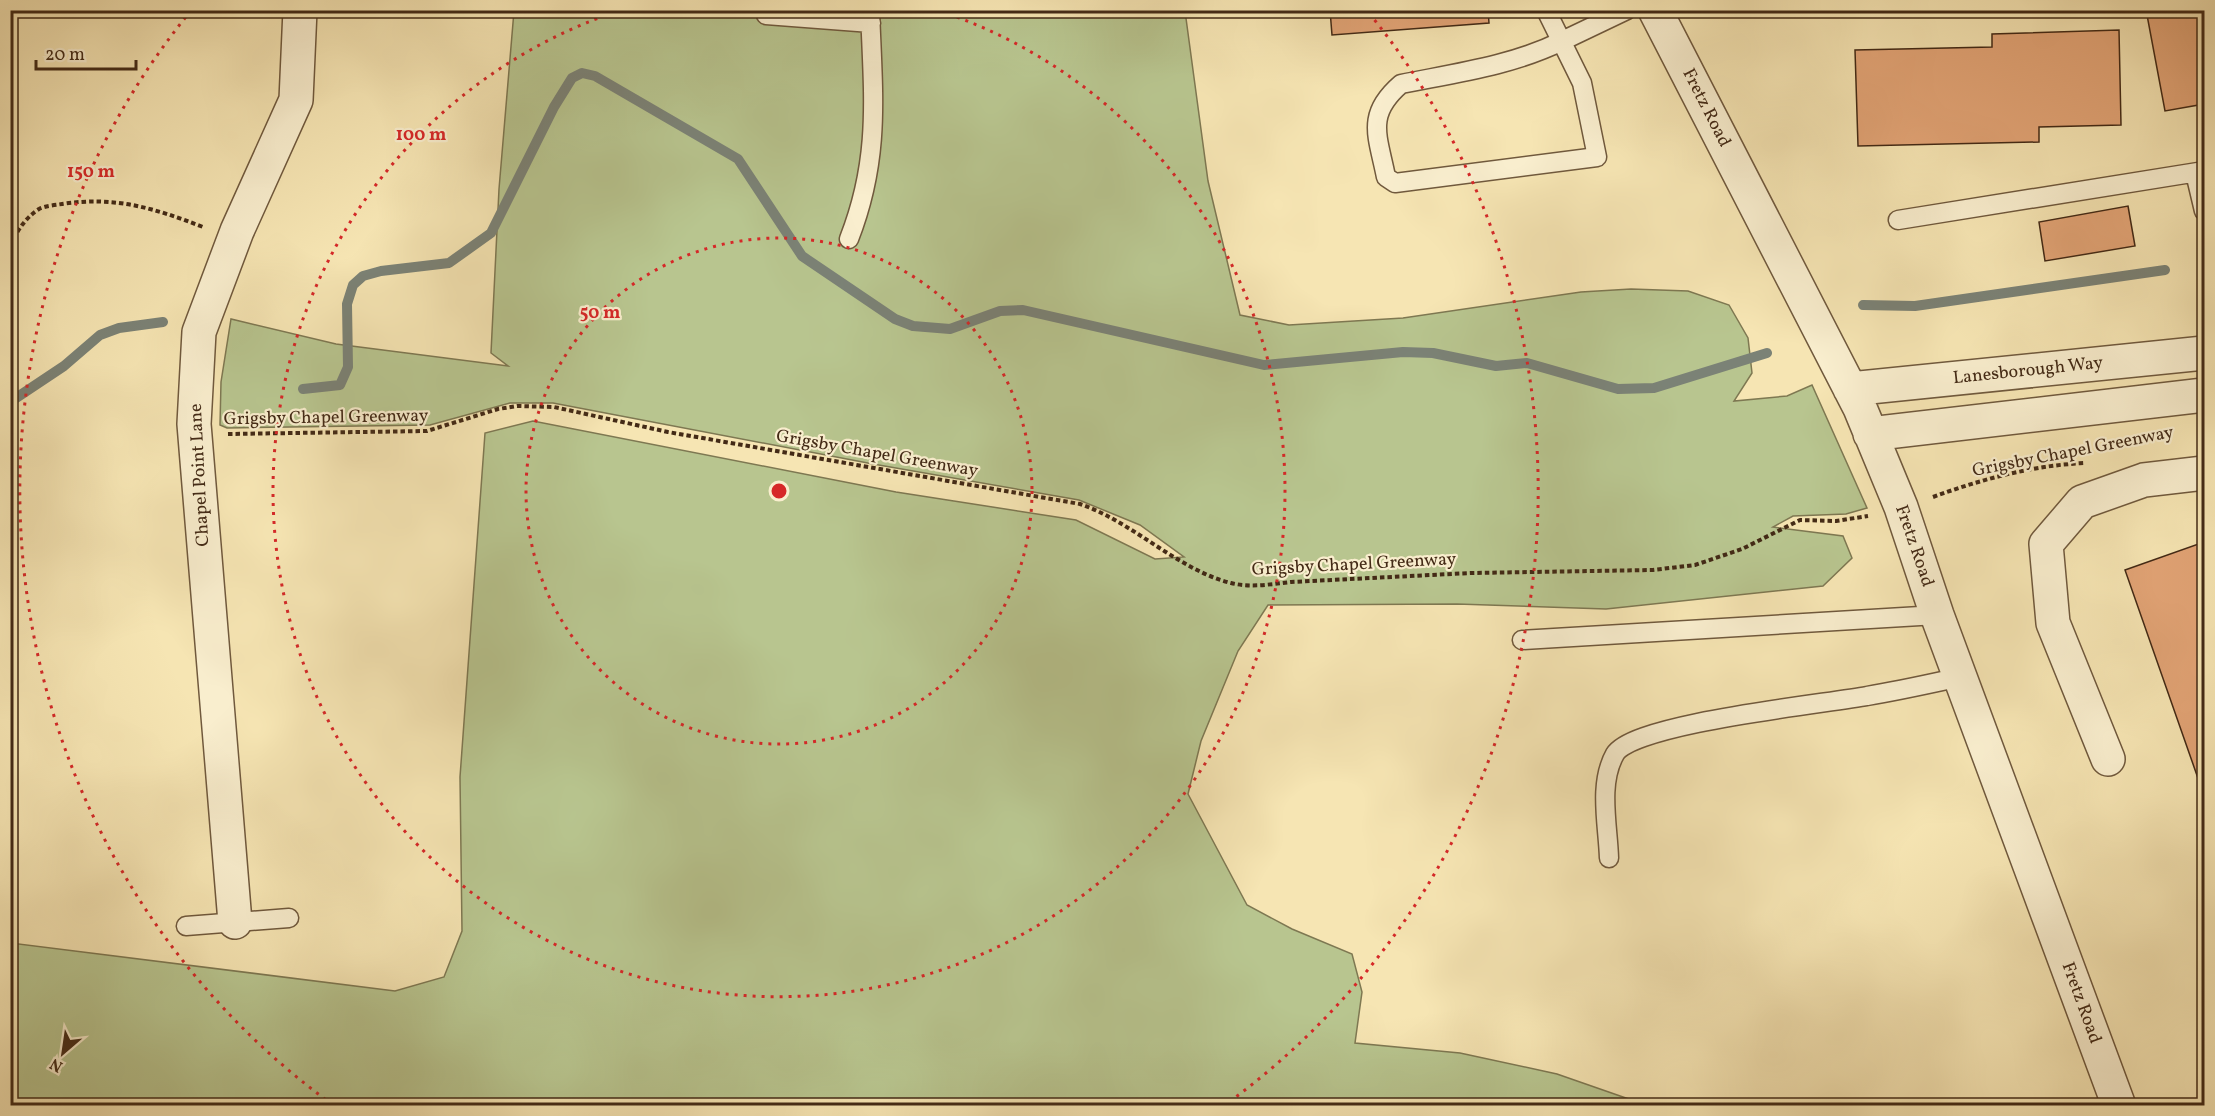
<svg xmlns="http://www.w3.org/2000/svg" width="2215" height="1116" font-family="Vollkorn,serif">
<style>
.green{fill:#b8c58f;stroke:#7e7852;stroke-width:1.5}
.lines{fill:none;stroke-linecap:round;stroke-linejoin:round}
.stream{stroke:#7b8276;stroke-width:10}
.building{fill:#e2a476;stroke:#432a16;stroke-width:1.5}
.lane-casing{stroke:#70593d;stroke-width:21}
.street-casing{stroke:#70593d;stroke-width:36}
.path{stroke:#432a16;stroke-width:4;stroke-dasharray:4.5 3;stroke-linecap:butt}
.lane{stroke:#f9eece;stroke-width:18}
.street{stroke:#f9eece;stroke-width:33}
.ring{fill:none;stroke:#d62828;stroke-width:3;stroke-dasharray:3 6}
.labels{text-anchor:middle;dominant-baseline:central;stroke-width:4.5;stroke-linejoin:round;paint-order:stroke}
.street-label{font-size:18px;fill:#432a16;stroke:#f9eece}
.centre{fill:#d62828;stroke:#f9eece;stroke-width:3}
.ring-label{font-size:18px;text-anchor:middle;font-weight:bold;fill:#d62828;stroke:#f9eece;stroke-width:4.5;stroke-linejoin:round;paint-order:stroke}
</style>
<rect width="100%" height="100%" fill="#f6e5b3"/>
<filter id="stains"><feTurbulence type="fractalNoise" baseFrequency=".00333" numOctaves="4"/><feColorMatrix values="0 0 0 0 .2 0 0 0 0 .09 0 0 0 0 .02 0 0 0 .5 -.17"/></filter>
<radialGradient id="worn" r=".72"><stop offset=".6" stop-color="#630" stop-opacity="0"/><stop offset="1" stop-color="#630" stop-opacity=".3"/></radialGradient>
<!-- green -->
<path class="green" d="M 514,11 L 1185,11 L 1208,181 L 1240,315 L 1289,325 L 1403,318 L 1581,292 L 1631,289 L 1688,291 L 1729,305 L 1748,338 L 1752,373 L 1734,401 L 1787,396 L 1812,385 L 1867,508 L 1846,514 L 1793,516 L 1773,527 L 1843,536 L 1852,558 L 1823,586 L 1606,609 L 1457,604 L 1268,605 L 1238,651 L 1201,741 L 1188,794 L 1247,905 L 1292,929 L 1352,954 L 1362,992 L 1355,1043 L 1460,1053 L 1557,1074 L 1646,1105 L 11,1106 L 11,943 L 395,991 L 444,977 L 462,931 L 460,777 L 485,433 L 533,421 L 896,492 L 1076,520 L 1155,559 L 1184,557 L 1140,525 L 1079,500 L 873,464 L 553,403 L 510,403 L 430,425 L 227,428 L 220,425 L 221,382 L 231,319 L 336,344 L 508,366 L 491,353 L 499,189 Z"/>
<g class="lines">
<!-- stream -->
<path class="stream" d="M 1863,305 L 1915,306 L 2165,270
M 303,389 L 340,385 L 348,367 L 347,304 L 353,285 L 363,276 L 381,271 L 449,263 L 491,233 L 554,107 L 572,78 L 582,73 L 595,76 L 738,159 L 802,256 L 895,319 L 913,326 L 950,329 L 1000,311 L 1023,310 L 1264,365 L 1403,352 L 1433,353 L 1496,366 L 1527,363 L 1618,389 L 1654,388 L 1767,353
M 10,402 L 64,366 L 100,335 L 119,328 L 163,322"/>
</g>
<!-- building -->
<path class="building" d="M 1330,10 L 1488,10 L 1489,23 L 1332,35 Z
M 2170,10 L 2204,10 L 2204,104 L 2165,111 L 2147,15 Z
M 2119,30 L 2121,125 L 2039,127 L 2039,142 L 1858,146 L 1855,50 L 1992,47 L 1992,34 Z
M 2128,206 L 2135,246 L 2045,261 L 2039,222 Z
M 2204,542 L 2204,783 L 2200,784 L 2125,570 Z"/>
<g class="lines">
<!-- lane casing -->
<g class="lane-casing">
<path id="lane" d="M 1546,10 L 1582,83 L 1597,157 L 1395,183 L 1386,177 C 1378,136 1365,115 1401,84 C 1456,73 1511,66 1562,41 L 1627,10
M 766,15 L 871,23
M 2195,173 L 2204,211
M 1898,220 L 2204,171
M 849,239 C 881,157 873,95 870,10
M 1522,640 L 1937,615
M 1609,858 C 1608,825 1598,784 1615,754 C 1634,723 1825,704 1867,696 C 1898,691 1929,684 1961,677
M 186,926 L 289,918"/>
</g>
<!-- street casing -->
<g class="street-casing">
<path id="street" d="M 1655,10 L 1860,408 L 1901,507 L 1937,615 L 2119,1106
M 1850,389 L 2204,353
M 1870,434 L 2204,395
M 2108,759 L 2053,623 L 2046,544 L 2082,502 L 2144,480 L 2204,473
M 235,922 L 194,424 L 199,332 L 237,231 L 296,100 L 300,10"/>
</g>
<!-- path -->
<path class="path" d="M 10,245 C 18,230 25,218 39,209 C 45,206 55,205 62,204 C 115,196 154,208 203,227
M 228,434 L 427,431 L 498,409 L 517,406 L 554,407 L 668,432 L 1080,504 C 1133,522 1178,570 1231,583 C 1251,588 1272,584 1291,582 L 1471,573 L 1653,570 L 1695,565 L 1742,549 L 1800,520 L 1836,521 L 1868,516
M 1933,497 C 1982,479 2034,465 2086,463"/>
<!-- lane -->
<use href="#lane" class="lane"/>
<!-- street -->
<use href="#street" class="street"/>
</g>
<!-- distance rings -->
<g class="ring">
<circle cx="779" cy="491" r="253"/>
<path d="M940 11A506 506 0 1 1 618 11"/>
<path d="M333 1105A759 759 0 0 1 189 13M1369 13A759 759 0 0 1 1225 1105"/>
</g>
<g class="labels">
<!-- street labels -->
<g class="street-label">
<text transform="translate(1706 108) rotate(63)">Fretz Road</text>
<text transform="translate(2028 371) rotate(-6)">Lanesborough Way</text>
<text transform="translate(326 418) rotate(-1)">Grigsby Chapel Greenway</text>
<text transform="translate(2073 452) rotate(-11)">Grigsby Chapel Greenway</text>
<text transform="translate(877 454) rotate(10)">Grigsby Chapel Greenway</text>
<text transform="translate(200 475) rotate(-93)">Chapel Point Lane</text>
<text transform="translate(1914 546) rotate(71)">Fretz Road</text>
<text transform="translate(1354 565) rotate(-3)">Grigsby Chapel Greenway</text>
<text transform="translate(2081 1003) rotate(70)">Fretz Road</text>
</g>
</g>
<circle cx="779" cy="491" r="9" class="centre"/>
<g class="ring-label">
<text x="421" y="140">100 m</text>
<text x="91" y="177">150 m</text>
<text x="600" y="318">50 m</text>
</g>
<!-- margin -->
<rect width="2215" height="1116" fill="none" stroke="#f6e5b3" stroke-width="36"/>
<rect x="12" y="12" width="2191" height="1092" fill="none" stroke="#432a16" stroke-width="3"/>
<rect x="18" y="18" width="2179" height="1080" fill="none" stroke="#432a16" stroke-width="1.5"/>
<!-- north arrow -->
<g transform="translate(63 1053) rotate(209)" stroke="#f9eece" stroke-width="4.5" paint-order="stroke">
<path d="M0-4.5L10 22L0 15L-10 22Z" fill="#432a16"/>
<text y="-9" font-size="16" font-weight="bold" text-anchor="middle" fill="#432a16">N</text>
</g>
<!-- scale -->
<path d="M36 60v9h100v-9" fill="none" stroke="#432a16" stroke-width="3"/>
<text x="45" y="60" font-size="18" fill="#432a16" stroke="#f9eece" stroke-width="4.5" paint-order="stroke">20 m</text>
<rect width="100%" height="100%" filter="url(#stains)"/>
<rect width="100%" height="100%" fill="url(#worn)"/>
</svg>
